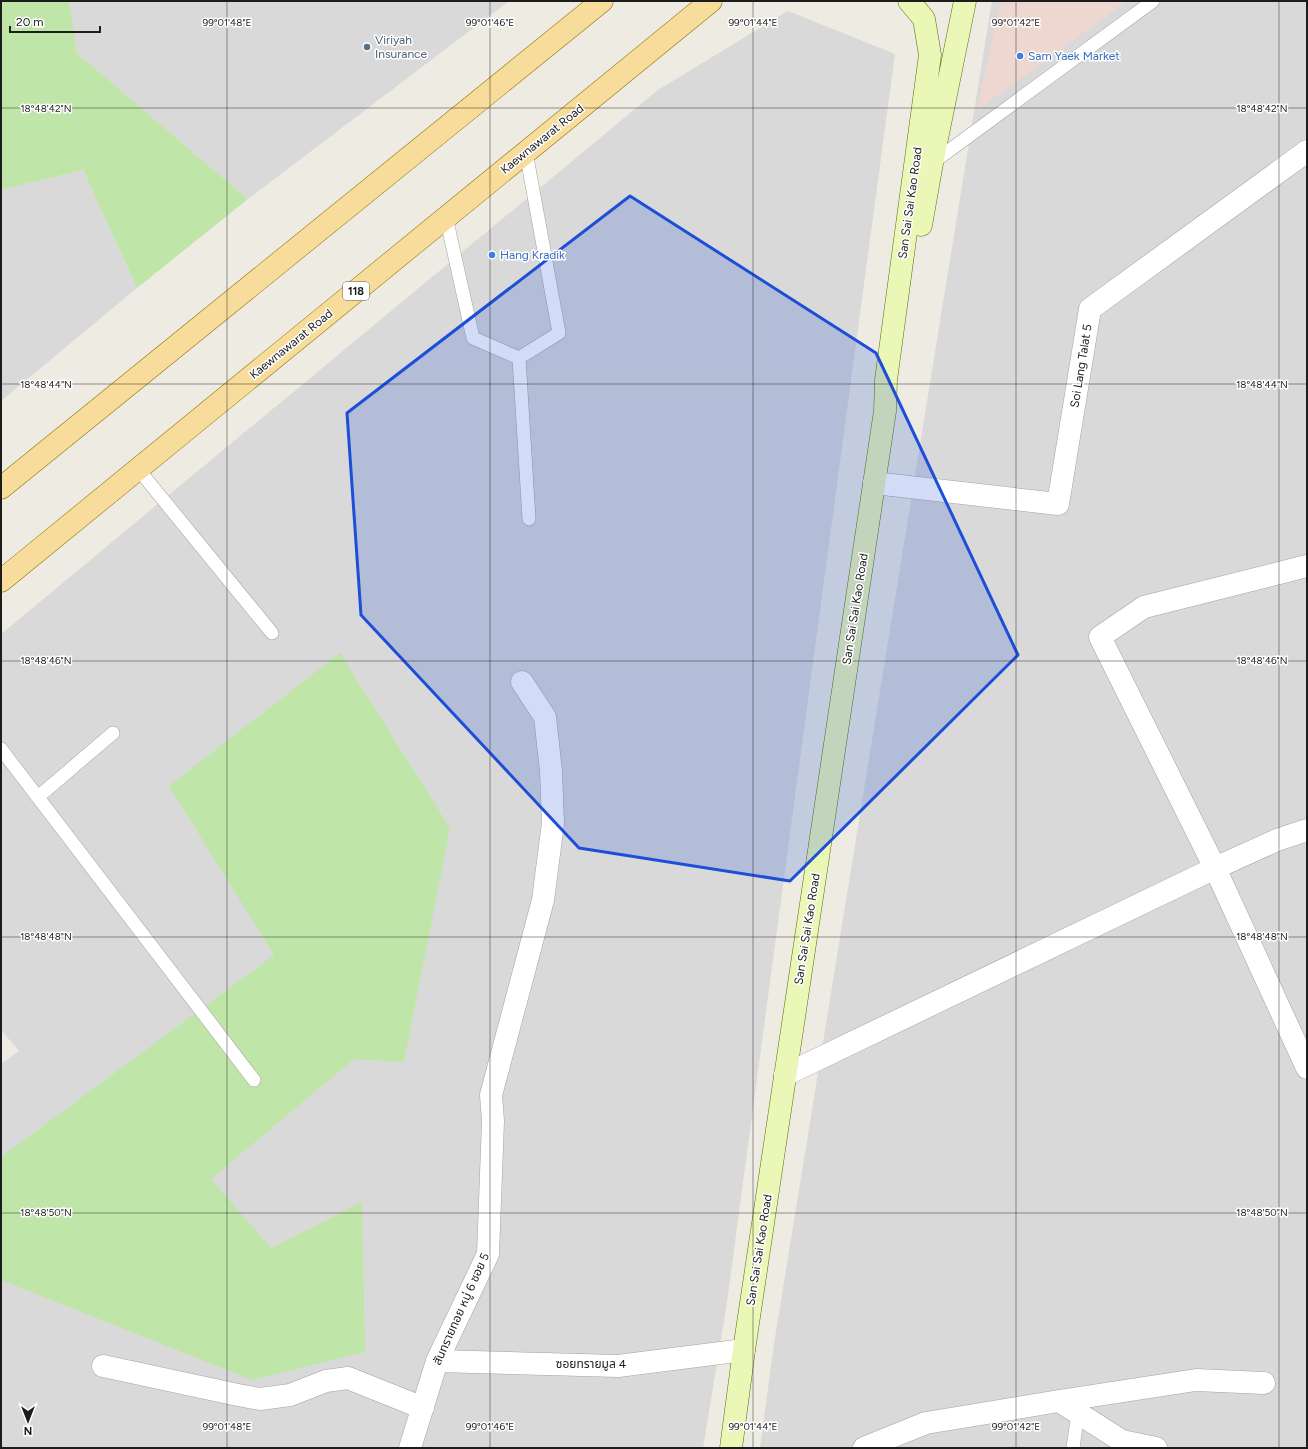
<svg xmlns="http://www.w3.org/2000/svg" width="1308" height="1449" font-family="Figtree,'Noto Sans Thai',sans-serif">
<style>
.residential{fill:#dad9d9}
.commercial{fill:#eed6d1}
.grass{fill:#bfe6a8}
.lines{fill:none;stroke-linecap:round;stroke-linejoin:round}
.lane-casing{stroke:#a3a3a3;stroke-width:14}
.street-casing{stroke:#a3a3a3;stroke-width:23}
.secondary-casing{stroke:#566d08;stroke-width:23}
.primary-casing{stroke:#8e7205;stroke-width:23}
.lane{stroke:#fff;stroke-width:13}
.street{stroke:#fff;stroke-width:22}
.secondary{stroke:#ebf7b6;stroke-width:22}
.primary{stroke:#f8dc9b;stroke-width:22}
.marked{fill:#1d4ed8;fill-opacity:0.2;stroke:#1d4ed8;stroke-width:3;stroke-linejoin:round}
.ticks{fill:none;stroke:#1c1c1c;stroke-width:1;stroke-opacity:0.45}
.service-dot{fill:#5c6f8a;stroke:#fff;stroke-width:1.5}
.shop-dot{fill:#3f7fe0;stroke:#fff;stroke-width:1.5}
.labels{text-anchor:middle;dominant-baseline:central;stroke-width:3;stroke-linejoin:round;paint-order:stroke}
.shield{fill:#fff;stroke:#606060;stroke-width:1}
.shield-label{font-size:11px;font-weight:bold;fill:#1c1c1c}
.service-label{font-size:12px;fill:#4e5e75;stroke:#fff;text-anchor:start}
.shop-label{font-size:12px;fill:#366cbe;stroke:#fff;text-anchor:start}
.street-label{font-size:12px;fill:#1c1c1c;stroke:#fff}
.ticks-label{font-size:10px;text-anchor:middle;fill:#1c1c1c;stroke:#fff;stroke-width:3;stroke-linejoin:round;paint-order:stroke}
</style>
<rect width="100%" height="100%" fill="#edebe2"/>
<!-- residential -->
<path class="residential" d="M 69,1 L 509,1 L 248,199 L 77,53 Z
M 992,1 L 1307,1 L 1307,1448 L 760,1448 L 774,1344 Z
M 788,11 L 895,54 L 726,1309 L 703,1448 L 1,1448 L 1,1064 L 19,1051 L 1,1030 L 1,634 L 658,90 Z
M 83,170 L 137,288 L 1,401 L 1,190 Z"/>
<!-- commercial -->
<path class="commercial" d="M 1001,1 L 1127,1 L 977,110 Z"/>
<!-- grass -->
<path class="grass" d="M 1,1 L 69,1 L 77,53 L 248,199 L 137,288 L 83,170 L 1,190 Z
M 340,653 L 450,828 L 404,1062 L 354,1059 L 211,1179 L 271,1248 L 362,1202 L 365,1352 L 252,1380 L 1,1280 L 1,1157 L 274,955 L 169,786 Z"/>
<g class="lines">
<!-- lane casing -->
<g class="lane-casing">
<path id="lane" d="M 526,152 L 559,333 L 519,358 L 529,519
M 932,163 L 1153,1
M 446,217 L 473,338 L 519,358
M 138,469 L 272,633
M 1,749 L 254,1080
M 38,797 L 113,733
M 1073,1448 L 1078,1413"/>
</g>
<!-- street casing -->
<g class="street-casing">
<path id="street" d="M 874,483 L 1058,504 L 1090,309 L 1307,151
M 1307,566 L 1144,607 L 1100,637 L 1215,868 L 1307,1068
M 785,1075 L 1215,868 L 1277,840 L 1307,830
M 437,1361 L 618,1366 L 744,1350
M 103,1366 L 238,1395 L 260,1399 L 290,1395 L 326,1381 L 348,1378 L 423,1408
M 1059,1401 L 1196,1380 L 1264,1383
M 410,1448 L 437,1361 L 488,1254 L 493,1121 L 491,1095 L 543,900 L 553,823 L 551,771 L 545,717 L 522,682
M 864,1448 L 926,1423 L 1059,1401 L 1122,1441 L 1156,1448"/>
</g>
<!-- secondary casing -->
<g class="secondary-casing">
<path id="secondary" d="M 921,225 L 932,163 L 965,1
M 731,1448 L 744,1350 L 885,411 L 886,380 L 930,55 L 924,19 L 909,1"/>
</g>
<!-- primary casing -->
<g class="primary-casing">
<path id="primary" d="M 1,488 L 602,1
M 1,581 L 711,1"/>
</g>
<!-- lane -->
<use href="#lane" class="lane"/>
<!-- street -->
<use href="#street" class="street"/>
<!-- secondary -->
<use href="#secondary" class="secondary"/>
<!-- primary -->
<use href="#primary" class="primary"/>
</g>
<!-- marked area -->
<path class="marked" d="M 630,196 L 876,353 L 1018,655 L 790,881 L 579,848 L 361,615 L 347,413 Z"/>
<!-- ticks -->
<path class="ticks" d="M 227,1 L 227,1448M 490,1 L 490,1448M 753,1 L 753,1448M 1016,1 L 1016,1448M 1279,1 L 1279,1448M 1,108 L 1307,108M 1,384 L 1307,384M 1,661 L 1307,661M 1,937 L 1307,937M 1,1213 L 1307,1213"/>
<!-- markers -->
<circle class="service-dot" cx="367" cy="47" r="4"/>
<g class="shop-dot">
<circle cx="1020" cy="56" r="4"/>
<circle cx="492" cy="255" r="4"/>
</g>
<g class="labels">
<!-- shield labels -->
<rect class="shield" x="343" y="282" width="26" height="18" rx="3"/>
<g class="shield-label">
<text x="356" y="291">118</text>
</g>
<!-- service labels -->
<g class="service-label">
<text x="375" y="40">Viriyah<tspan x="375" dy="14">Insurance</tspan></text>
</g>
<!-- shop labels -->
<g class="shop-label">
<text x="1028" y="56">Sam Yaek Market</text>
<text x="500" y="255">Hang Kradik</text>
</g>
<!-- street labels -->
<g class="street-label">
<text transform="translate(542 139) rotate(-39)">Kaewnawarat Road</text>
<text transform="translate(910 203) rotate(-82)">San Sai Sai Kao Road</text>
<text transform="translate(291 344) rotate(-39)">Kaewnawarat Road</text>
<text transform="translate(1081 366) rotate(-81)">Soi Lang Talat 5</text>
<text transform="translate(855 609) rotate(-81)">San Sai Sai Kao Road</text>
<text transform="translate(807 929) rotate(-81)">San Sai Sai Kao Road</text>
<text transform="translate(759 1250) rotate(-81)">San Sai Sai Kao Road</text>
<text transform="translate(461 1309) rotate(-66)">สันทรายทอย หมู่ 6 ซอย 5</text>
<text x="591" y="1364">ซอยทรายมูล 4</text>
</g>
</g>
<g class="ticks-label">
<text x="227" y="26">99°01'48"E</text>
<text x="490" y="26">99°01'46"E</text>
<text x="753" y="26">99°01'44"E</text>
<text x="1016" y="26">99°01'42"E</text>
<text x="1262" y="112">18°48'42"N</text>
<text x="46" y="112">18°48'42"N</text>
<text x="1262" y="388">18°48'44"N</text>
<text x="46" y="388">18°48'44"N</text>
<text x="1262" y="664">18°48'46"N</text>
<text x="46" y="664">18°48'46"N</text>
<text x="1262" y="940">18°48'48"N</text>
<text x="46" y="940">18°48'48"N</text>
<text x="1262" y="1216">18°48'50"N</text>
<text x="46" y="1216">18°48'50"N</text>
<text x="227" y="1430">99°01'48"E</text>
<text x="490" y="1430">99°01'46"E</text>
<text x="753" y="1430">99°01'44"E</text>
<text x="1016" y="1430">99°01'42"E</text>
</g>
<!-- border -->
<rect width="1308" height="1449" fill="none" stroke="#1c1c1c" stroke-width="4"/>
<!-- north arrow -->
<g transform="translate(28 1421) rotate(180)" stroke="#ffffff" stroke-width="3" paint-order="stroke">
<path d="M0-3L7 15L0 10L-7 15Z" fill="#1c1c1c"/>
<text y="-6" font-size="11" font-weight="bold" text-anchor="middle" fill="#1c1c1c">N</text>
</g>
<!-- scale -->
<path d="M10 26v6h90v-6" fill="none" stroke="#1c1c1c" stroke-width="2"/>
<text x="16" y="26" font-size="12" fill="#1c1c1c" stroke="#ffffff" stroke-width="3" paint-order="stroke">20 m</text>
</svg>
